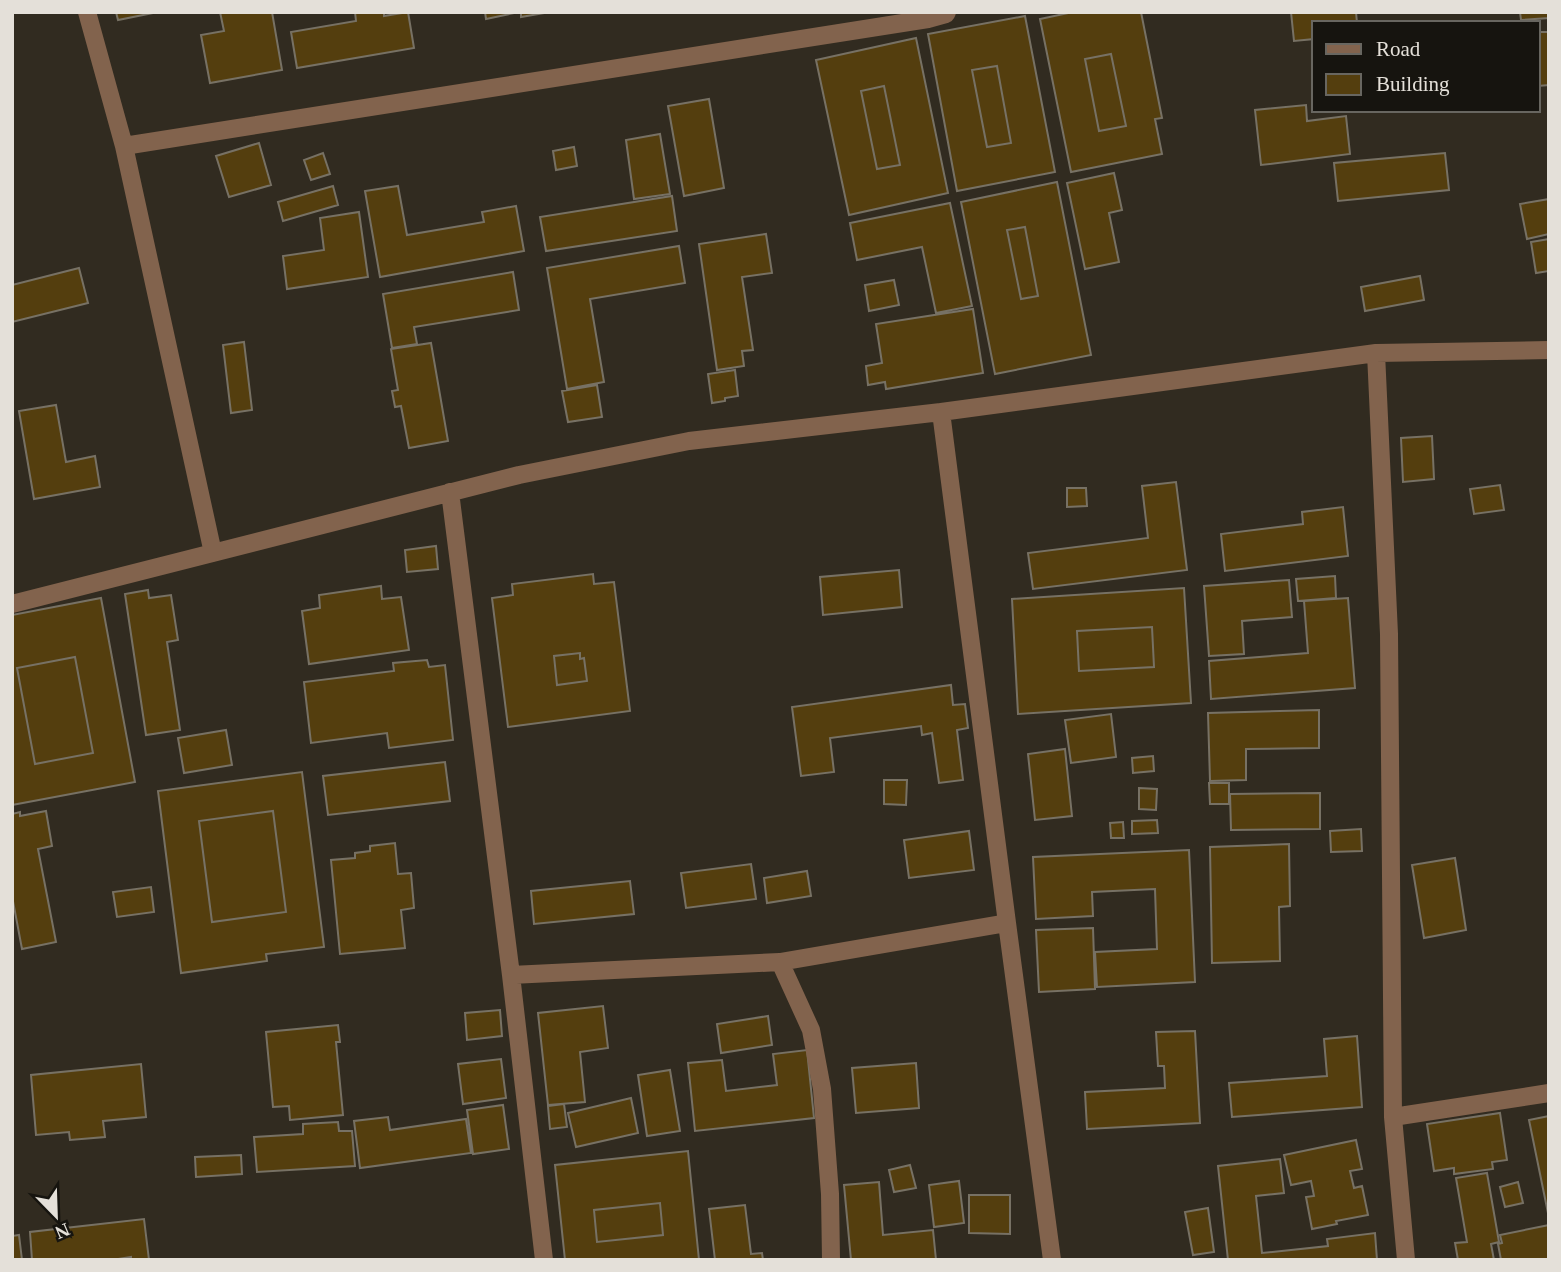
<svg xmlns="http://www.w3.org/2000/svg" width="1561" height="1272" font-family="Georgia,serif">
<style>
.building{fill:#543e0e;stroke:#777164;stroke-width:2;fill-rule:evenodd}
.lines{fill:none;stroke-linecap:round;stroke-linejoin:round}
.street{stroke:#82634d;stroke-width:18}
</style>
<rect width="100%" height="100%" fill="#312b20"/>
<!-- building -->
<path class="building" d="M 116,12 L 158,12 L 118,20 Z
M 220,12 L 272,12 L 282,70 L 210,83 L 201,35 L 224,31 Z
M 355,12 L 384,12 L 384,16 L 408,12 L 414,48 L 297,68 L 291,32 L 356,21 Z
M 485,12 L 519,12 L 486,19 Z
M 521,12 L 550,12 L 521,17 Z
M 1073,12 L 1141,12 L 1162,118 L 1155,119 L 1162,154 L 1071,172 L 1040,19 ZM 1111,54 L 1126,126 L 1099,131 L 1085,59 Z
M 1291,12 L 1356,12 L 1357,23 L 1314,23 L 1314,39 L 1294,41 Z
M 1520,12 L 1549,12 L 1549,18 L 1521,20 Z
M 1025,16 L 1055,172 L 957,191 L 928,34 ZM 997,66 L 1011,143 L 987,147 L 972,70 Z
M 1538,32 L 1549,32 L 1549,85 L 1538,86 Z
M 916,38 L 948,193 L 849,215 L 816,60 ZM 884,86 L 900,165 L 877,169 L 861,91 Z
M 1111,54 L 1126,126 L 1099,131 L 1085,59 Z
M 997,66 L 1011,143 L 987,147 L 972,70 Z
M 884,86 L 900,165 L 877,169 L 861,91 Z
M 709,99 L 724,188 L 684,196 L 668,106 Z
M 1306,105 L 1307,121 L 1346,116 L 1350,154 L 1261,165 L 1255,110 Z
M 660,134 L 670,194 L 634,199 L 626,140 Z
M 259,143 L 271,185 L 229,197 L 216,156 Z
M 574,147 L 577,166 L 556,170 L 553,151 Z
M 323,153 L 330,174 L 311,180 L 304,160 Z
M 1445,153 L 1449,190 L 1338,201 L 1334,163 Z
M 1114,173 L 1122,210 L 1109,213 L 1119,262 L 1085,269 L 1067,183 Z
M 1057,182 L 1091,355 L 995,374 L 961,202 ZM 1025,227 L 1038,296 L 1021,299 L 1007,230 Z
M 333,186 L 338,205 L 283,221 L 278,202 Z
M 398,186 L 407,235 L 484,222 L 482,212 L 516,206 L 524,251 L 380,277 L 365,191 Z
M 672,196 L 677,231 L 546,251 L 540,217 Z
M 1549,199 L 1549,234 L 1527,239 L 1520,204 Z
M 950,203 L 972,306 L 936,313 L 922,247 L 857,260 L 850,223 Z
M 359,212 L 368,277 L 287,289 L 283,256 L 324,250 L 320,218 Z
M 1025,227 L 1038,296 L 1021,299 L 1007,230 Z
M 766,234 L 772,273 L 742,277 L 753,350 L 742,351 L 744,366 L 717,370 L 699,244 Z
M 1549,239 L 1549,271 L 1536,273 L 1531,242 Z
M 679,246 L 685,283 L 590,299 L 604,382 L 567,389 L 547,268 Z
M 79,268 L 88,303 L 12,322 L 12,285 Z
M 513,272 L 519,310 L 414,327 L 417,344 L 392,348 L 383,294 Z
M 1420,276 L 1424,300 L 1365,311 L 1361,287 Z
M 894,280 L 899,305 L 869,311 L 865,285 Z
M 973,309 L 983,373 L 886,389 L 885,382 L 868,385 L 866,366 L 882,363 L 876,324 Z
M 244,342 L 252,410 L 231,413 L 223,345 Z
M 431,343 L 448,441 L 409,448 L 401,406 L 395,407 L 392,391 L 398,390 L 391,349 Z
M 735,370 L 738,396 L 725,398 L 725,401 L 712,403 L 708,374 Z
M 597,385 L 602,417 L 568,422 L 562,391 Z
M 56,405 L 66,462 L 95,456 L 100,487 L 34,499 L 19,411 Z
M 1432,436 L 1434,479 L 1403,482 L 1401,438 Z
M 1176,482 L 1187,570 L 1033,589 L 1028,553 L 1148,538 L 1142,486 Z
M 1500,485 L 1504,510 L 1474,514 L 1470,489 Z
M 1067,488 L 1086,488 L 1087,506 L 1067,507 Z
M 1343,507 L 1348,556 L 1225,571 L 1221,534 L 1303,524 L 1302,512 Z
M 436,546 L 438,569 L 407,572 L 405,550 Z
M 899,570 L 902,607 L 823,615 L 820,577 Z
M 593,574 L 594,584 L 614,582 L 630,711 L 508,727 L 492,598 L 513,595 L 512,584 ZM 580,653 L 580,659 L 584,658 L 587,681 L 557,685 L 554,656 Z
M 1335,576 L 1336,598 L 1298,601 L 1296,579 Z
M 1289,580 L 1292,617 L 1242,621 L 1244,654 L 1209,656 L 1204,586 Z
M 381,586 L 382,599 L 401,597 L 409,650 L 309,664 L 302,611 L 320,608 L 319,595 Z
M 1184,588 L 1191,703 L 1018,714 L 1012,599 ZM 1152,627 L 1154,667 L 1079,671 L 1077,631 Z
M 148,590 L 149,598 L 171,595 L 178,640 L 167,642 L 180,730 L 146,735 L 125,594 Z
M 101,598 L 135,782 L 12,805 L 12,615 ZM 75,657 L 93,753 L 35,764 L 17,668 Z
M 1348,598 L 1355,688 L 1211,699 L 1209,661 L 1308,653 L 1304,601 Z
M 1152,627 L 1154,667 L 1079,671 L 1077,631 Z
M 580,653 L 580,659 L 584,658 L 587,681 L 557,685 L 554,656 Z
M 75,657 L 93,753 L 35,764 L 17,668 Z
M 427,660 L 429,667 L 445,665 L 453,740 L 389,748 L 387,733 L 311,743 L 304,682 L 394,671 L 393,663 Z
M 951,685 L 953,705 L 965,704 L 968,728 L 957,730 L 963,780 L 939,783 L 932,733 L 922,735 L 921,726 L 830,738 L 834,772 L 801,776 L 792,707 Z
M 1319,710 L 1319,748 L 1246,749 L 1246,780 L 1210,781 L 1208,713 Z
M 1111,714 L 1116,757 L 1071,763 L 1065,720 Z
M 226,730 L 232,765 L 184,773 L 178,738 Z
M 1065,749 L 1072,816 L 1035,820 L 1028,754 Z
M 1153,756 L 1154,771 L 1133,773 L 1132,758 Z
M 445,762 L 450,801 L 328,815 L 323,776 Z
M 302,772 L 324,947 L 266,954 L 267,961 L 181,973 L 158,791 ZM 273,811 L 286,912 L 212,922 L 199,821 Z
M 884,780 L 907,780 L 906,805 L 884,804 Z
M 1209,783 L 1229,783 L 1229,804 L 1210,804 Z
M 1139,788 L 1157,789 L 1156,810 L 1139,809 Z
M 1320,793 L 1320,829 L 1231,830 L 1230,794 Z
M 46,811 L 52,846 L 38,849 L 56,942 L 22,949 L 12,896 L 12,814 L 20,812 L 20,816 Z
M 273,811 L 286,912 L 212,922 L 199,821 Z
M 1157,820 L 1158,833 L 1132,834 L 1132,821 Z
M 1123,822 L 1124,838 L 1111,838 L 1110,823 Z
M 1361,829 L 1362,851 L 1331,852 L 1330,831 Z
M 969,831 L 974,870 L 909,878 L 904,840 Z
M 395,843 L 398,874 L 411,873 L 414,908 L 401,910 L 405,948 L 340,954 L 331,860 L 355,858 L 355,853 L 370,851 L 370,846 Z
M 1289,844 L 1290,906 L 1279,907 L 1280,961 L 1212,963 L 1210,847 Z
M 1189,850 L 1195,982 L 1097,987 L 1095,952 L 1157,949 L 1155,889 L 1092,892 L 1093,916 L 1036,919 L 1033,857 Z
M 1455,858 L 1466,930 L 1424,938 L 1412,865 Z
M 751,864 L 756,899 L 686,908 L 681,873 Z
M 807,871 L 811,896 L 767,903 L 764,878 Z
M 630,881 L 634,914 L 534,924 L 531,891 Z
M 151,887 L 154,912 L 117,917 L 113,892 Z
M 1093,928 L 1095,989 L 1039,992 L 1036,930 Z
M 603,1006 L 608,1048 L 580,1052 L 585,1102 L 548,1105 L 538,1013 Z
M 500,1010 L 502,1036 L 467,1040 L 465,1013 Z
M 768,1016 L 772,1045 L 721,1053 L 717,1024 Z
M 338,1025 L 340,1042 L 336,1042 L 343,1115 L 290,1120 L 289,1106 L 273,1107 L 266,1032 Z
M 1195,1031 L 1200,1123 L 1087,1129 L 1085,1092 L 1165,1088 L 1164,1066 L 1158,1066 L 1156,1032 Z
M 1357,1036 L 1362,1107 L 1232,1117 L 1229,1083 L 1327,1076 L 1324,1039 Z
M 807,1050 L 814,1118 L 695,1131 L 688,1063 L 722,1060 L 726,1091 L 777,1085 L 773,1054 Z
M 501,1059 L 506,1098 L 463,1104 L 458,1064 Z
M 916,1063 L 919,1108 L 856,1113 L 852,1068 Z
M 141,1064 L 146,1117 L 103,1121 L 105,1137 L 70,1140 L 69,1132 L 36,1135 L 31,1075 Z
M 670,1070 L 680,1131 L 647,1136 L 638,1075 Z
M 631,1098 L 638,1133 L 576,1147 L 568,1113 Z
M 564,1104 L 567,1127 L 550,1129 L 548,1106 Z
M 503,1105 L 509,1149 L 473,1154 L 467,1110 Z
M 1500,1113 L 1507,1160 L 1492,1162 L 1493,1169 L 1454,1174 L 1454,1168 L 1434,1171 L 1427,1124 Z
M 1549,1116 L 1549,1218 L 1529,1120 Z
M 388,1117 L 390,1130 L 466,1119 L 471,1153 L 360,1168 L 354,1121 Z
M 338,1122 L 339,1131 L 352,1131 L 355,1166 L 257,1172 L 254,1137 L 303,1134 L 303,1124 Z
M 1356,1140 L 1362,1169 L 1350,1171 L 1354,1188 L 1362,1186 L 1368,1215 L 1336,1221 L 1337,1224 L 1312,1229 L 1306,1197 L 1314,1196 L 1311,1181 L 1291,1185 L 1284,1155 Z
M 688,1151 L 699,1260 L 565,1260 L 555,1165 ZM 660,1203 L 663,1235 L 597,1242 L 594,1210 Z
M 241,1155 L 242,1174 L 196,1177 L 195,1157 Z
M 1280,1159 L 1284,1193 L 1256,1196 L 1262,1253 L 1328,1246 L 1327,1239 L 1375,1233 L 1377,1260 L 1228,1260 L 1218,1166 Z
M 910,1165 L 916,1188 L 894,1192 L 889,1170 Z
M 1487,1173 L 1499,1242 L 1491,1244 L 1494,1260 L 1458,1260 L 1455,1243 L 1467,1242 L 1456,1178 Z
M 959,1181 L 964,1223 L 934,1227 L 929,1185 Z
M 879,1182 L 883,1235 L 933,1230 L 936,1260 L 851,1260 L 844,1185 Z
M 1518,1182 L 1523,1203 L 1505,1207 L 1500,1187 Z
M 969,1195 L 1010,1195 L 1010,1234 L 969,1233 Z
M 660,1203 L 663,1235 L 597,1242 L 594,1210 Z
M 745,1205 L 751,1254 L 762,1253 L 763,1260 L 715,1260 L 709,1209 Z
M 1208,1208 L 1214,1252 L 1193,1255 L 1185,1212 Z
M 144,1219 L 149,1260 L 131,1260 L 131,1257 L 112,1260 L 32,1260 L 30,1232 Z
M 1549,1225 L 1549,1259 L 1501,1260 L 1498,1244 L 1502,1243 L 1500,1235 Z
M 19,1235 L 22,1260 L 12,1260 L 12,1236 Z"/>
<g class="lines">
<!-- street -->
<path class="street" d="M 87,12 L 124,146 L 213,553
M 124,146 L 928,19 L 946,14 L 947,12
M 1376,353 L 1389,634 L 1393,1117 L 1406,1260
M 941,412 L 1007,923 L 1052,1260
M 450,492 L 511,975 L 544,1260
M 12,604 L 519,475 L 689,441 L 941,412 L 1376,353 L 1549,350
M 780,962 L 811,1030 L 822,1089 L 830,1194 L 831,1260
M 511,975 L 780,962 L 1007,923
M 1393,1117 L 1549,1093"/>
</g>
<!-- border -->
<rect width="1561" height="1272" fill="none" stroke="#e4e0d9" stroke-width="28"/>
<!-- legend -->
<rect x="1312" y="21" width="228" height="91" fill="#16140f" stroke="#686660" stroke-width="2"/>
<rect x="1326" y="44" width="35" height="10" fill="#82634d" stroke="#686660" stroke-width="2"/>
<text x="1376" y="56" font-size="21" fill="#e4e0d9">Road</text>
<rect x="1326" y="74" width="35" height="21" fill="#543e0e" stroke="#686660" stroke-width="2"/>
<text x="1376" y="91" font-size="21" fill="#e4e0d9">Building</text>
<!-- north arrow -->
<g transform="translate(56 1216) rotate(157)" stroke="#16140f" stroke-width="5" paint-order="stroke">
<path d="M0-5L12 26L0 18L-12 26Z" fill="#e4e0d9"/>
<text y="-10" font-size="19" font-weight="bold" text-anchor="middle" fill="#e4e0d9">N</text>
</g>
</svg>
